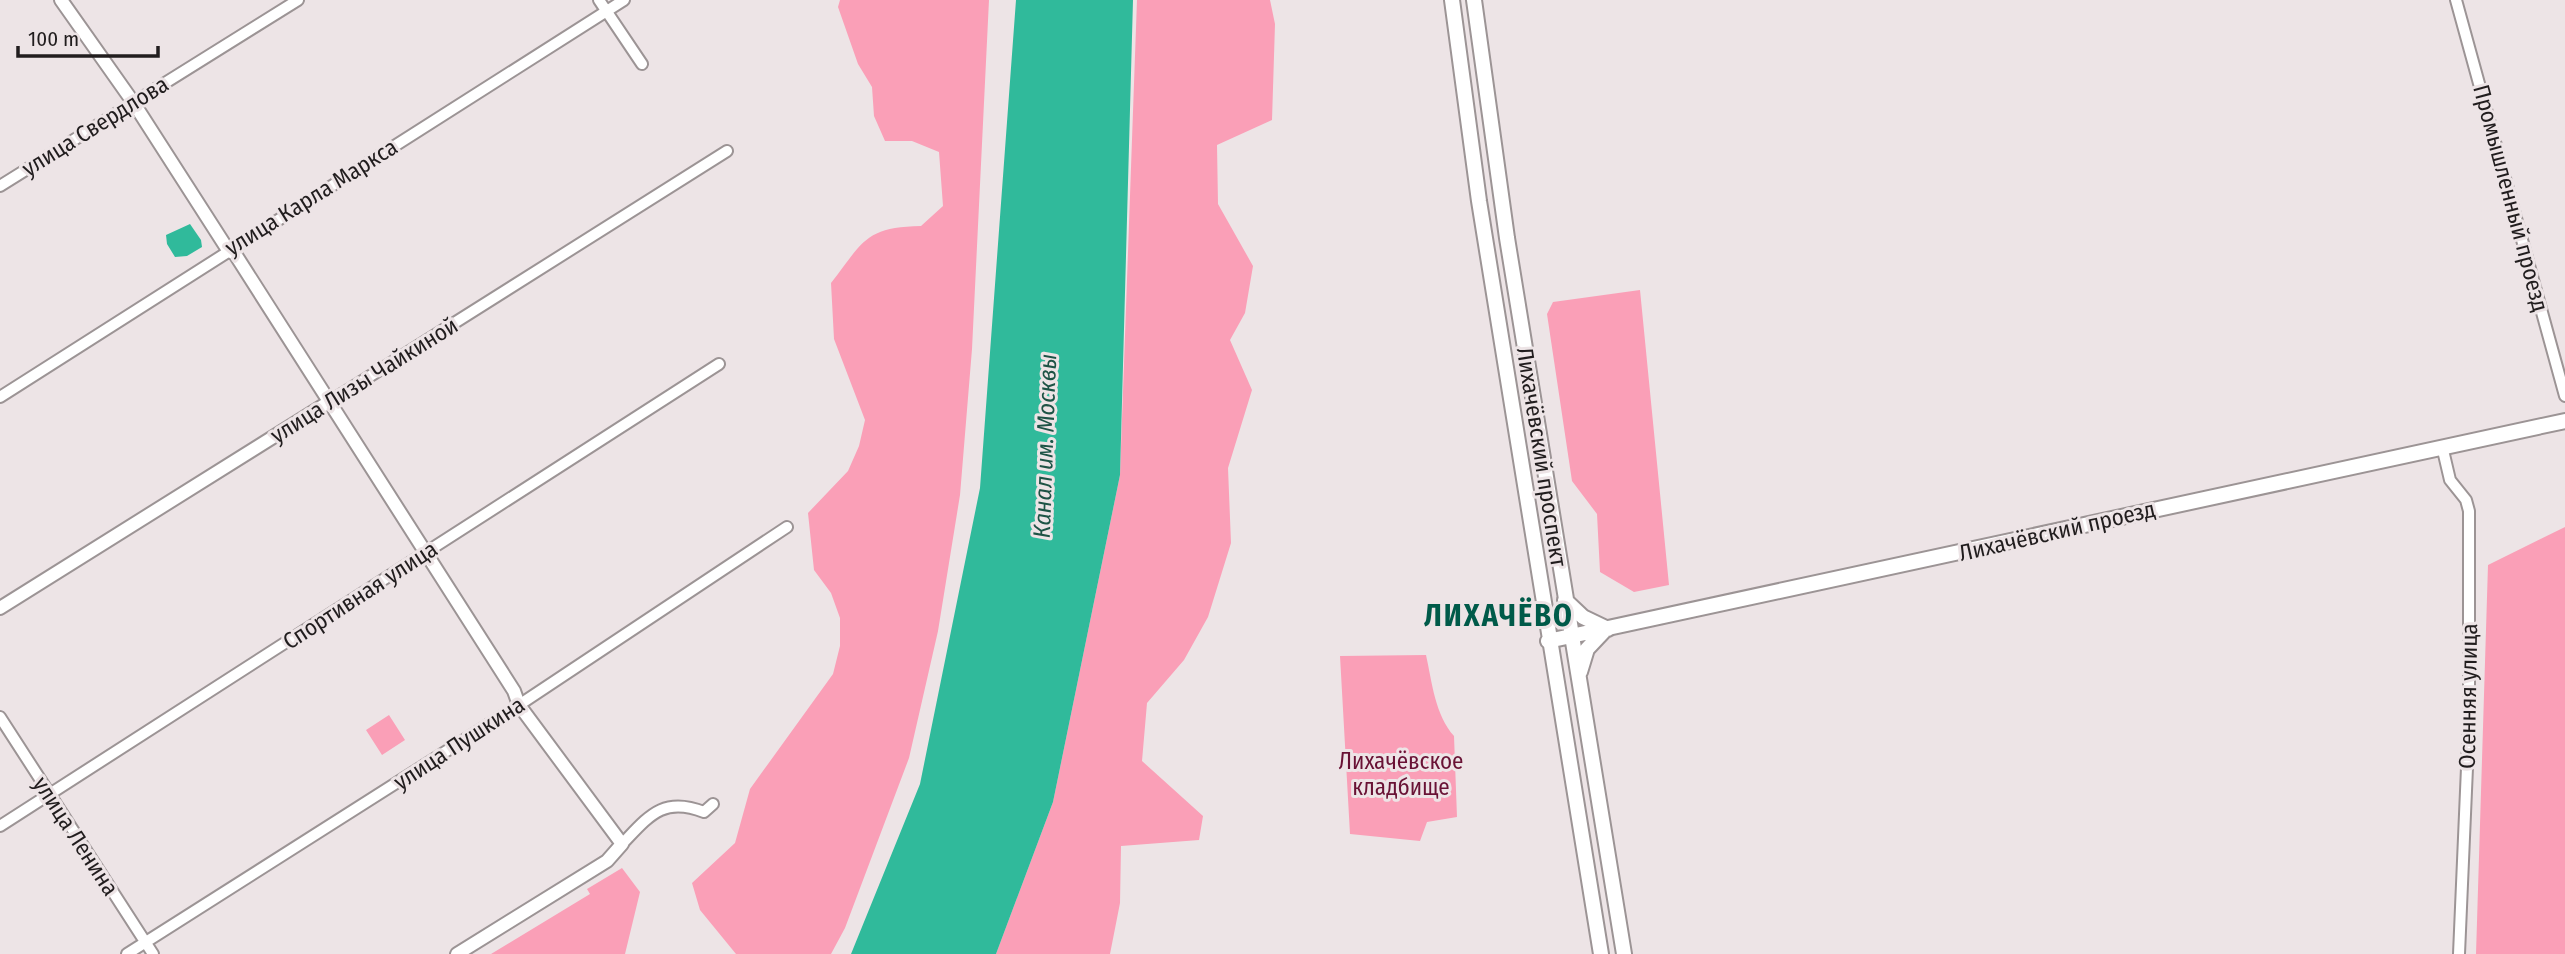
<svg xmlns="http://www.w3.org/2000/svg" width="2565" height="954" font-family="'Fira Sans Condensed',sans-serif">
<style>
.green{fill:#fa9fb7}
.water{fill:#30ba9b}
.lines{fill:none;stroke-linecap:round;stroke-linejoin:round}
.minor-casing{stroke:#9c9495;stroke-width:14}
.tertiary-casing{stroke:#9c9495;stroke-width:16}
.secondary-casing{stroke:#9c9495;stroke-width:18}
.minor{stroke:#fff;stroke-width:10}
.tertiary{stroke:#fff;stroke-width:12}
.secondary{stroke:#fff;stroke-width:14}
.labels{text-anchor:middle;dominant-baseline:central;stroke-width:6;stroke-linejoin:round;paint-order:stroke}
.street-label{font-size:23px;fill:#211d1e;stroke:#ede4e6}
.park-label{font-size:23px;fill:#691235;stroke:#ede4e6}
.water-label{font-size:24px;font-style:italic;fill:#1d5345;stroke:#ede4e6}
.district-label{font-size:30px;font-weight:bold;letter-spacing:2px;fill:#005a49;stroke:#ede4e6}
</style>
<rect width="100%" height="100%" fill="#ede4e6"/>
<!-- green -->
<path class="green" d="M 840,0 L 989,0 L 972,349 L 960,495 L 938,631 L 909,758 L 845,928 L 831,954 L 736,954 L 700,910 L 692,883 L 735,843 L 750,789 L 833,674 L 840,646 L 840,618 L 831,593 L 814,570 L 808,513 L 848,471 L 859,446 L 865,420 L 834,339 L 831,283 C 863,242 865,227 921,226 L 943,206 L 939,152 L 912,141 L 885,141 L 874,116 L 872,87 L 858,64 L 838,7 Z
M 1137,0 L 1270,0 L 1275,24 L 1272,120 L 1217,145 L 1218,204 L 1253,266 L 1245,313 L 1230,340 L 1252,390 L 1228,468 L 1231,543 L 1208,617 L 1184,660 L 1147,703 L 1142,761 L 1203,816 L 1199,840 L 1121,846 L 1120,903 L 1110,954 L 996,954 L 1053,802 L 1120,475 Z
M 1640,290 L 1669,585 L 1634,592 L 1600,572 L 1597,514 L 1572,481 L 1547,314 L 1553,302 Z
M 2565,527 L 2565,954 L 2476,954 L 2488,565 Z
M 1426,655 C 1432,682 1435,715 1454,736 L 1457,817 L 1427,822 L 1420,841 L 1350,834 L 1340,656 Z
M 389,715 L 405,740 L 382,755 L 366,730 Z
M 622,868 L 640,892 L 625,954 L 491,954 L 590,894 L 587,889 Z"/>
<!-- water -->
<path class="water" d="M 1016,0 L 1133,0 L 1120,475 L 1053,802 L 996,954 L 851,954 L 920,784 L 980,488 Z
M 190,224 L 201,240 L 202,247 L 187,256 L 175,257 L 167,244 L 166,235 Z"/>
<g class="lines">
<!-- minor casing -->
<g class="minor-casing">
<path id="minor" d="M 599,0 L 642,64
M 2456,0 L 2565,396
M 0,186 L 298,0
M 0,397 L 624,0
M 329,402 L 727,151
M 2442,446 L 2450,480 L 2466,500 L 2469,511 L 2469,721 L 2459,954
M 0,717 L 153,954
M 0,826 L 719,364
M 622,844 C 649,816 663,796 704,812 L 713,804
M 127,954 L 519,705 L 787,527"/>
</g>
<!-- tertiary casing -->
<g class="tertiary-casing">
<path id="tertiary" d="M 61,0 L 133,102 L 228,250 L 235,254 L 514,691 L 519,705 L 622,844 L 607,861 L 457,954
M 0,608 L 329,402"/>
</g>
<!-- secondary casing -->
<g class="secondary-casing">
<path id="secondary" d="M 1452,0 L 1479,201 L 1601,954
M 1474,0 L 1507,238 L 1624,954
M 1565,600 L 1583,617 L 1608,629
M 1548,641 L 2565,421
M 1580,672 L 1587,649 L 1604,631"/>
</g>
<!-- minor -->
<use href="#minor" class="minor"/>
<!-- tertiary -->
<use href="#tertiary" class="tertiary"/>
<!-- secondary -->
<use href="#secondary" class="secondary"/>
</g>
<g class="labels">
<!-- street labels -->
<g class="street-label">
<text transform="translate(95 126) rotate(-32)">улица Свердлова</text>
<text transform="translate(311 197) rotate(-32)">улица Карла Маркса</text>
<text transform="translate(2511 198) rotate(75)">Промышленный проезд</text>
<text transform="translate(364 380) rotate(-32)">улица Лизы Чайкиной</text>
<text transform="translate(1542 457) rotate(81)">Лихачёвский проспект</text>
<text transform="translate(2057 531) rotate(-13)">Лихачёвский проезд</text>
<text transform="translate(360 595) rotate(-33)">Спортивная улица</text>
<text transform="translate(2468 696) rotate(-89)">Осенняя улица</text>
<text transform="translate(459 743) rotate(-33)">улица Пушкина</text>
<text transform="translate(76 836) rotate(57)">улица Ленина</text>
</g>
<!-- park labels -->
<g class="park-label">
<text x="1401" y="761">Лихачёвское<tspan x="1401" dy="26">кладбище</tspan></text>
</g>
<!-- water labels -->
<g class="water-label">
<text transform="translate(1045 446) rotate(-88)">Канал им. Москвы</text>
</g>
<!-- district labels -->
<g class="district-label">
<text x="1499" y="616">ЛИХАЧЁВО</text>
</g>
</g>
<!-- scale -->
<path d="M18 46v10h140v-10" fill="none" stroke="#211d1e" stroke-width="3.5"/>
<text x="28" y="46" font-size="21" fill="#211d1e" stroke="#ede4e6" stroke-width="5" paint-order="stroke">100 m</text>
</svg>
